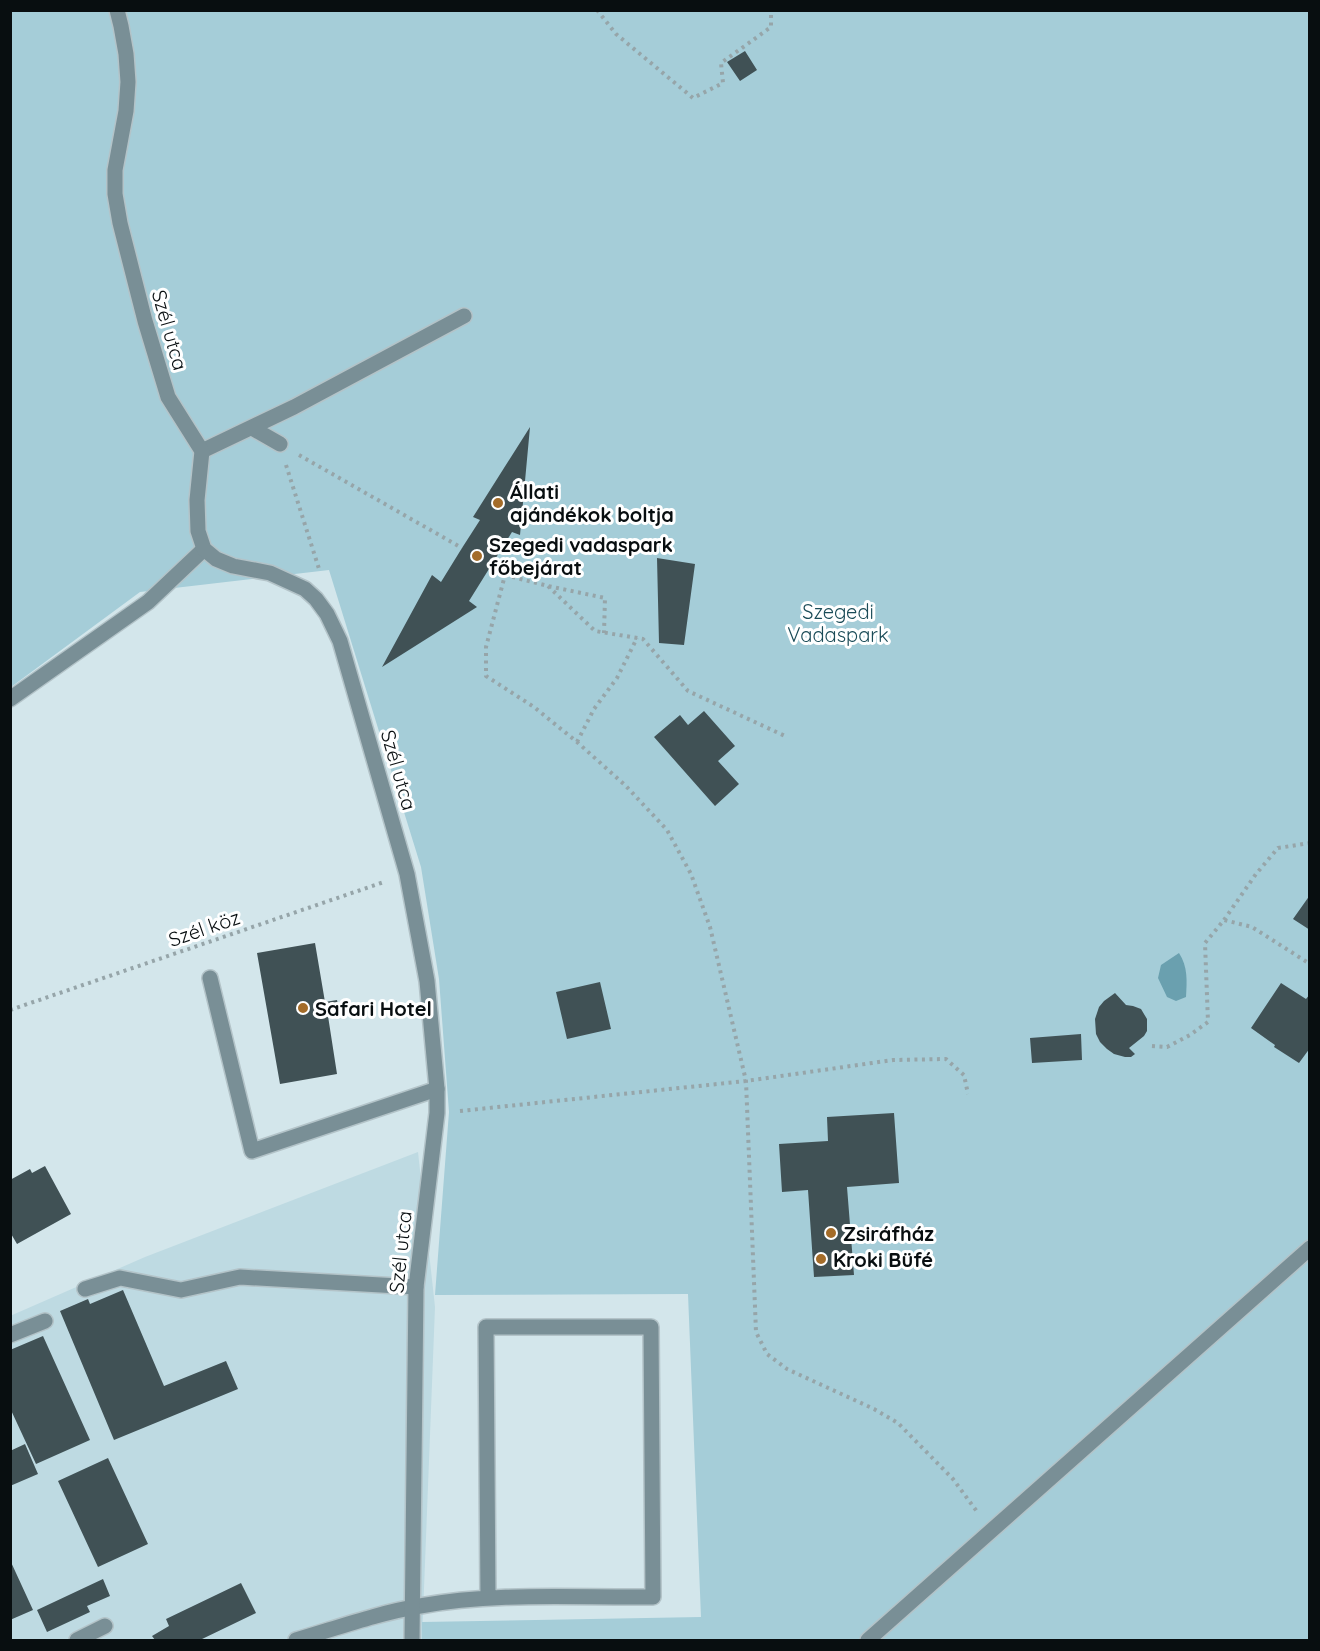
<svg xmlns="http://www.w3.org/2000/svg" width="1320" height="1651" font-family="Quicksand,sans-serif">
<style>
.built{fill:#bedae2}
.green{fill:#a5cdd8}
.water{fill:#6aa0af}
.building{fill:#405155}
.lines{fill:none;stroke-linecap:round;stroke-linejoin:round}
.lane-casing{stroke:#b3c3c8;stroke-width:18}
.street-casing{stroke:#b3c3c8;stroke-width:18}
.path{stroke:#96a5a9;stroke-width:4;stroke-dasharray:3 4.5;stroke-linecap:butt}
.lane{stroke:#798f96;stroke-width:15}
.street{stroke:#798f96;stroke-width:15}
.poi-dot{fill:#a46c29;stroke:#fff;stroke-width:2}
.labels{text-anchor:middle;dominant-baseline:central;stroke-width:6;stroke-linejoin:round;paint-order:stroke}
.street-label{font-size:20px;fill:#080e10;stroke:#fff}
.poi-label{font-size:20px;font-weight:bold;fill:#080e10;stroke:#fff;text-anchor:start}
.park-label{font-size:20px;fill:#1a4b57;stroke:#fff}
</style>
<rect width="100%" height="100%" fill="#d3e6eb"/>
<!-- built -->
<path class="built" d="M 418,1152 L 435,1307 L 422,1640 L 11,1640 L 10,1316 L 145,1257 Z"/>
<!-- green -->
<path class="green" d="M 11,11 L 1309,11 L 1309,1640 L 422,1640 L 422,1622 L 701,1617 L 688,1294 L 435,1295 L 449,1112 L 439,979 L 421,867 L 329,570 L 140,592 L 11,687 Z"/>
<!-- water -->
<path class="water" d="M 1179,953 C 1188,967 1187,981 1186,997 L 1176,1001 L 1167,997 L 1158,978 L 1161,965 Z"/>
<!-- building -->
<path class="building" d="M 745,51 L 757,70 L 740,81 L 727,62 Z
M 530,427 L 520,535 L 512,532 L 469,601 L 477,607 L 382,667 L 432,575 L 441,582 L 462,548 L 480,520 L 473,517 Z
M 657,558 L 695,564 L 684,645 L 659,643 Z
M 704,711 L 735,746 L 718,761 L 739,784 L 715,806 L 654,737 L 680,715 L 688,725 Z
M 1310,895 L 1310,930 L 1293,919 Z
M 315,943 L 325,1002 L 337,1000 L 340,1014 L 328,1016 L 337,1074 L 280,1084 L 257,953 Z
M 600,982 L 611,1029 L 567,1039 L 556,992 Z
M 1281,983 L 1306,999 L 1310,994 L 1310,1048 L 1299,1063 L 1274,1047 L 1275,1045 L 1251,1028 Z
M 1115,993 L 1126,1005 L 1133,1006 L 1141,1009 L 1147,1019 L 1147,1031 L 1144,1036 L 1129,1048 L 1135,1054 L 1131,1057 L 1125,1057 L 1114,1054 L 1107,1049 L 1100,1042 L 1096,1034 L 1095,1019 L 1099,1007 L 1104,1001 Z
M 1081,1034 L 1082,1060 L 1032,1063 L 1030,1038 Z
M 894,1113 L 899,1183 L 847,1187 L 854,1275 L 814,1277 L 808,1190 L 782,1192 L 779,1144 L 828,1141 L 827,1117 Z
M 45,1166 L 71,1214 L 17,1244 L 10,1232 L 10,1180 L 30,1169 L 32,1173 Z
M 123,1290 L 164,1386 L 226,1361 L 238,1389 L 114,1440 L 60,1311 L 88,1299 L 90,1304 Z
M 43,1336 L 90,1440 L 36,1464 L 10,1408 L 10,1350 Z
M 25,1444 L 38,1474 L 10,1486 L 10,1451 Z
M 108,1458 L 148,1544 L 98,1567 L 58,1481 Z
M 10,1560 L 33,1610 L 10,1620 Z
M 103,1579 L 110,1596 L 87,1606 L 90,1612 L 47,1632 L 37,1610 Z
M 241,1583 L 256,1613 L 200,1640 L 155,1640 L 152,1636 L 169,1626 L 166,1619 Z"/>
<g class="lines">
<!-- lane casing -->
<g class="lane-casing">
<path id="lane" d="M 252,428 L 280,444
M 202,451 L 294,407 L 464,316
M 10,699 L 148,602 L 204,549
M 210,978 L 252,1151 L 437,1089
M 85,1289 L 120,1278 L 181,1290 L 240,1277 L 416,1287
M 10,1335 L 45,1321
M 77,1640 L 105,1626
M 296,1640 C 337,1628 378,1613 420,1606 C 496,1592 576,1598 653,1597 L 651,1327 L 486,1327 L 488,1598
M 868,1640 L 1310,1248"/>
</g>
<!-- street casing -->
<g class="street-casing">
<path id="street" d="M 117,10 L 121,26 L 126,54 L 128,82 L 126,111 L 115,170 L 115,194 L 120,223 L 145,321 L 168,397 L 202,451 L 197,500 L 198,531 L 204,549 L 216,559 L 233,566 L 270,573 L 305,589 L 316,599 L 327,614 L 340,641 L 407,874 L 427,981 L 437,1089 L 437,1113 L 416,1287 L 412,1640"/>
</g>
<!-- path -->
<path class="path" d="M 597,10 L 616,34 L 693,98 L 723,83 L 721,63 L 771,27 L 771,10
M 299,455 L 462,548
M 286,465 L 320,572
M 492,564 L 505,575 L 486,647 L 486,676 L 534,707 L 577,742 L 625,785 L 667,830 L 691,874 L 710,927 L 746,1081 L 756,1332 L 767,1354 L 787,1369 L 874,1409 L 898,1423 L 953,1479 L 978,1513
M 505,575 L 548,586 L 605,598 L 604,633
M 548,586 L 595,631 L 643,639 L 688,691 L 785,736
M 577,742 L 594,709 L 617,678 L 637,638
M 1224,920 L 1256,874 L 1278,848 L 1310,843
M 10,1010 L 384,882
M 1152,1046 L 1167,1047 L 1190,1035 L 1208,1022 L 1205,943 L 1224,920 L 1252,927 L 1310,964
M 460,1111 L 746,1081 L 893,1060 L 946,1059 L 964,1075 L 968,1094"/>
<!-- lane -->
<use href="#lane" class="lane"/>
<!-- street -->
<use href="#street" class="street"/>
</g>
<!-- markers -->
<g class="poi-dot">
<circle cx="498" cy="503" r="6"/>
<circle cx="477" cy="556" r="6"/>
<circle cx="303" cy="1008" r="6"/>
<circle cx="831" cy="1233" r="6"/>
<circle cx="821" cy="1259" r="6"/>
</g>
<g class="labels">
<!-- street labels -->
<g class="street-label">
<text transform="translate(170 330) rotate(74)">Szél utca</text>
<text transform="translate(399 770) rotate(74)">Szél utca</text>
<text transform="translate(204 928) rotate(-19)">Szél köz</text>
<text transform="translate(400 1252) rotate(-84)">Szél utca</text>
</g>
<!-- poi labels -->
<g class="poi-label">
<text x="510" y="491">Állati<tspan x="510" dy="23">ajándékok boltja</tspan></text>
<text x="489" y="544">Szegedi vadaspark<tspan x="489" dy="23">főbejárat</tspan></text>
<text x="315" y="1008">Safari Hotel</text>
<text x="843" y="1233">Zsiráfház</text>
<text x="833" y="1259">Kroki Büfé</text>
</g>
<!-- park labels -->
<g class="park-label">
<text x="838" y="611">Szegedi<tspan x="838" dy="23">Vadaspark</tspan></text>
</g>
</g>
<!-- border -->
<rect width="1320" height="1651" fill="none" stroke="#080e10" stroke-width="24"/>
</svg>
